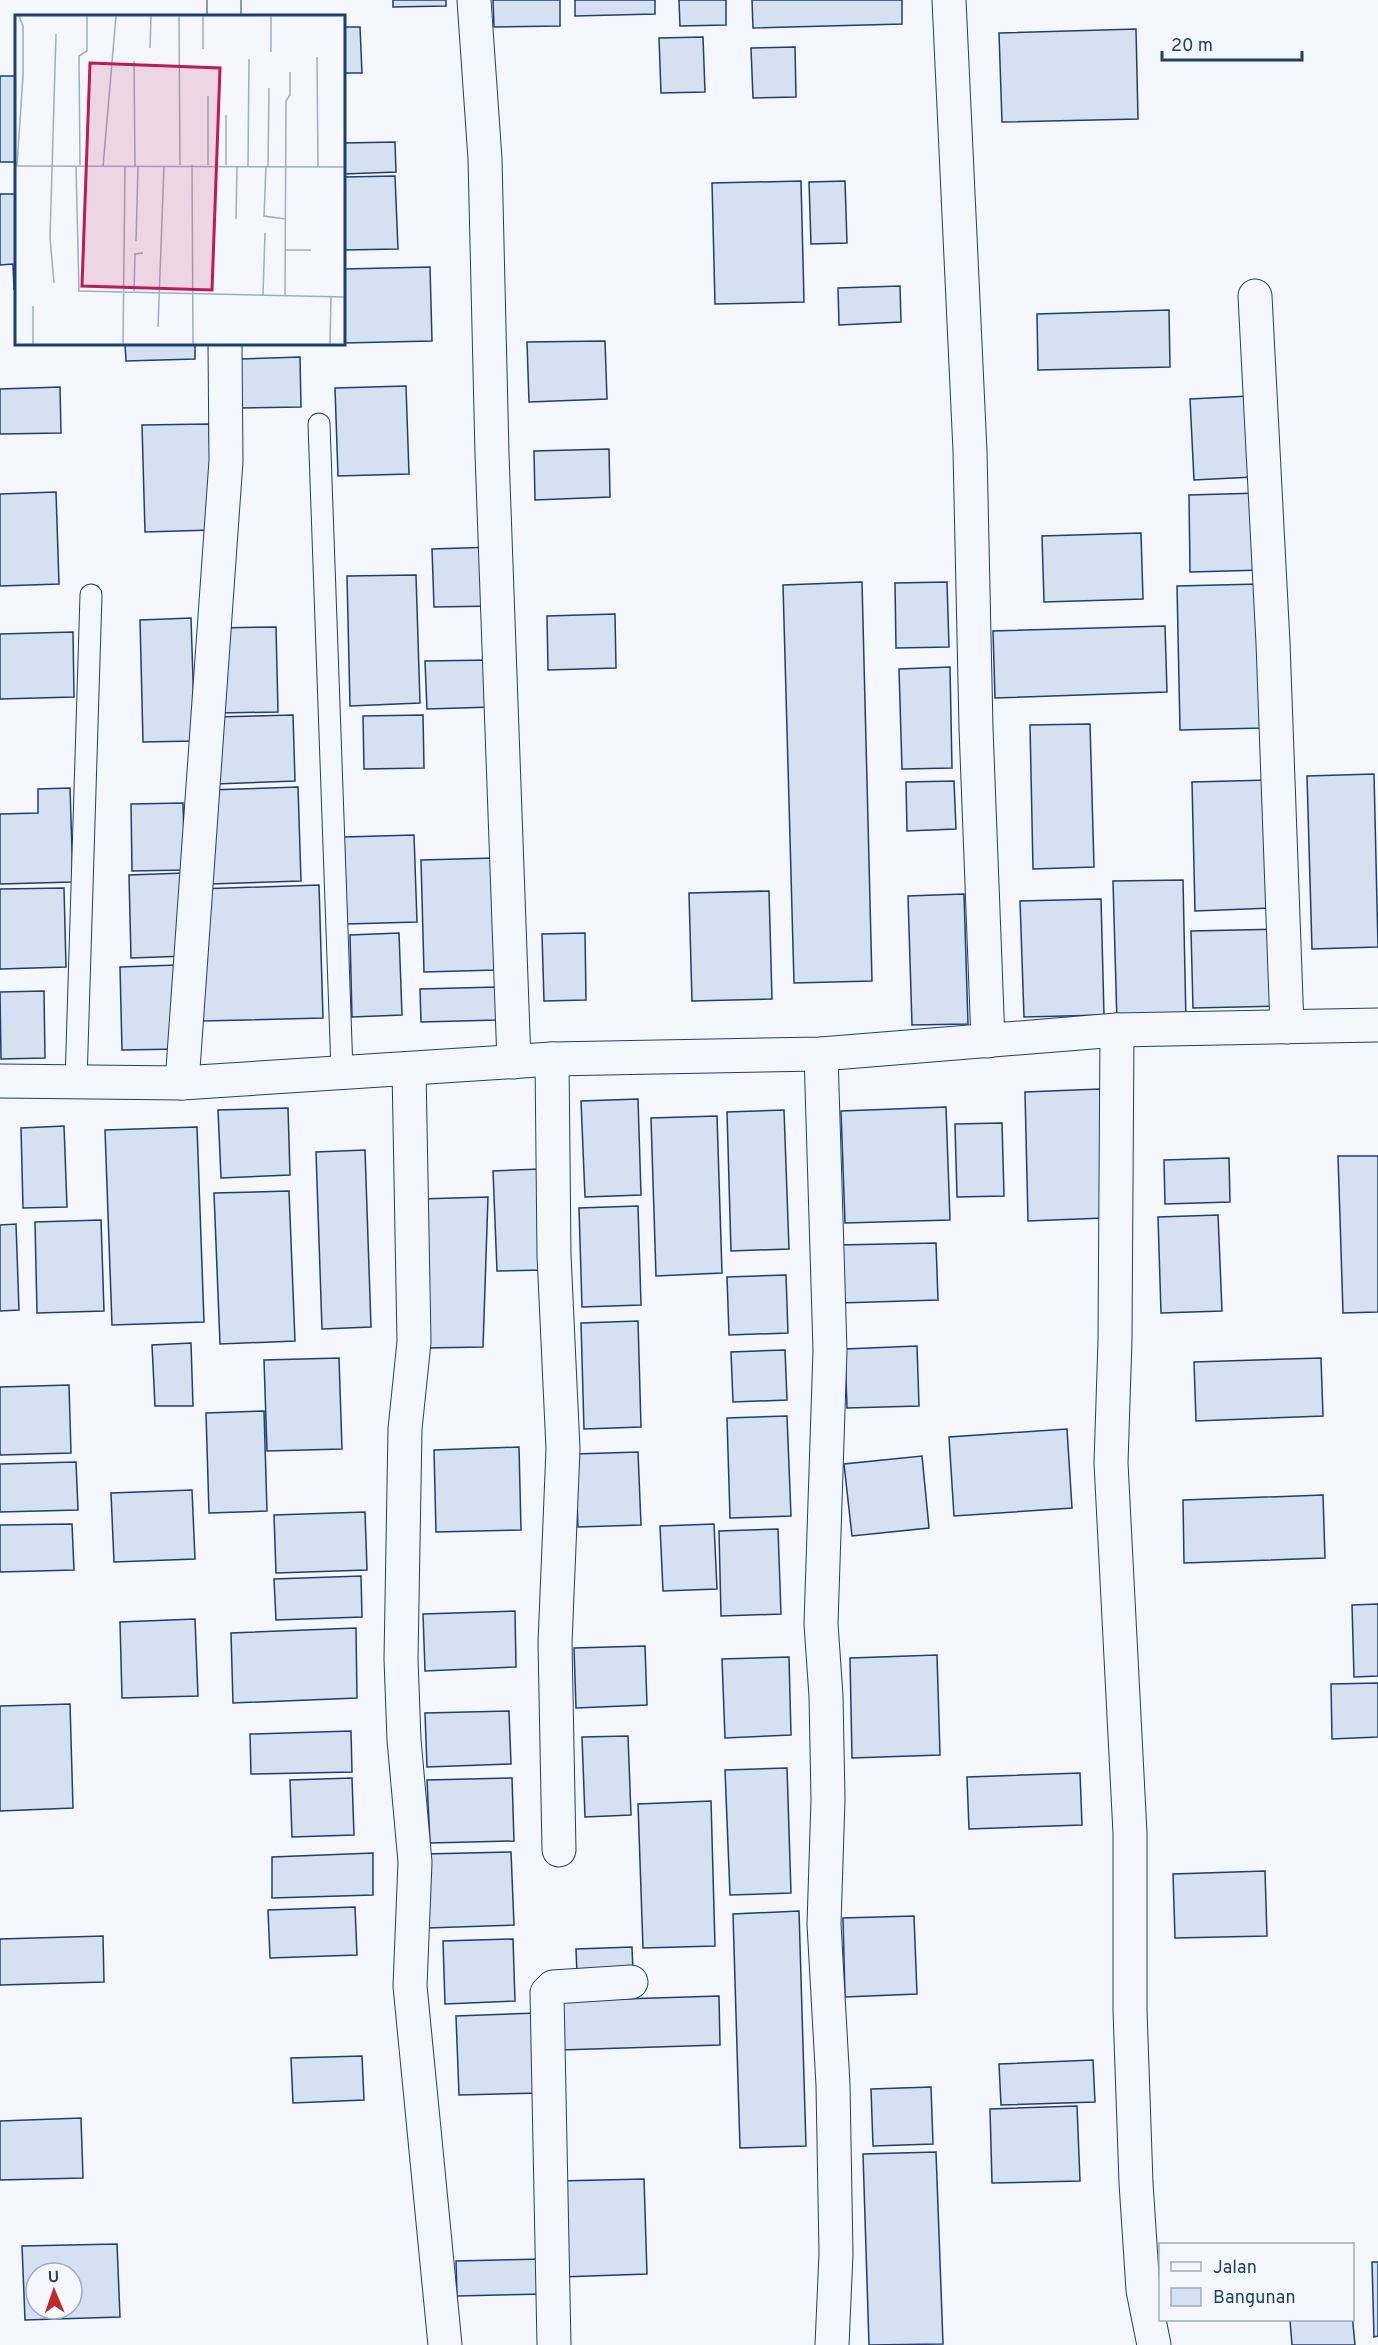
<svg xmlns="http://www.w3.org/2000/svg" width="1378" height="2345" font-family="Overpass,sans-serif">
<style>
.building{fill:#d5e0f0;stroke:#1d3f73;stroke-width:1.5;fill-rule:evenodd}
.lines{fill:none;stroke-linecap:round;stroke-linejoin:round}
.lane-casing{stroke:#1d3f73;stroke-width:23}
.street-casing{stroke:#1d3f73;stroke-width:35}
.secondary-casing{stroke:#1d3f73;stroke-width:35}
.lane{stroke:#f4f7fb;stroke-width:21}
.street{stroke:#f4f7fb;stroke-width:33}
.secondary{stroke:#f4f7fb;stroke-width:33}
.inset-road{fill:none;stroke:#9eadc5;stroke-width:1.5}
.view{fill:#c2185b;fill-opacity:0.15;stroke:#c2185b;stroke-width:3}
.inset-edge{fill:none;stroke:#1d3f73;stroke-width:3}
</style>
<rect width="100%" height="100%" fill="#f4f7fb"/>
<!-- building -->
<path class="building" d="M 393,0 L 446,0 L 446,6 L 393,7 Z
M 493,0 L 560,0 L 560,26 L 494,27 Z
M 575,0 L 655,0 L 655,14 L 575,16 Z
M 679,0 L 726,0 L 726,25 L 680,26 Z
M 752,0 L 902,0 L 902,24 L 753,28 Z
M 344,27 L 360,27 L 362,73 L 344,73 Z
M 1136,29 L 1138,119 L 1002,122 L 999,33 Z
M 703,37 L 705,92 L 661,93 L 659,38 Z
M 795,47 L 796,97 L 753,98 L 751,48 Z
M 0,76 L 16,76 L 16,162 L 0,162 Z
M 395,142 L 396,172 L 344,174 L 344,143 Z
M 395,176 L 398,249 L 344,250 L 344,177 Z
M 801,181 L 804,302 L 715,304 L 712,183 Z
M 845,181 L 847,243 L 811,244 L 809,182 Z
M 0,194 L 16,194 L 16,289 L 14,289 L 13,264 L 0,265 Z
M 430,267 L 432,341 L 344,343 L 344,269 Z
M 900,286 L 901,322 L 839,325 L 838,288 Z
M 1169,310 L 1170,367 L 1038,370 L 1037,314 Z
M 605,341 L 607,399 L 529,402 L 527,342 Z
M 125,344 L 195,344 L 195,359 L 126,361 Z
M 300,357 L 301,407 L 241,408 L 240,359 Z
M 406,386 L 409,474 L 338,476 L 335,388 Z
M 60,387 L 61,433 L 0,434 L 0,389 Z
M 1249,396 L 1253,477 L 1194,480 L 1190,399 Z
M 209,424 L 212,530 L 145,532 L 142,425 Z
M 609,449 L 610,497 L 535,500 L 534,451 Z
M 56,492 L 59,584 L 0,586 L 0,494 Z
M 1260,493 L 1263,570 L 1190,572 L 1189,495 Z
M 1141,533 L 1143,599 L 1044,602 L 1042,536 Z
M 494,547 L 496,606 L 434,607 L 432,549 Z
M 416,575 L 420,703 L 350,706 L 347,576 Z
M 862,582 L 872,981 L 794,983 L 783,585 Z
M 947,582 L 949,647 L 896,648 L 895,583 Z
M 1259,584 L 1262,728 L 1180,730 L 1177,586 Z
M 615,614 L 616,668 L 548,670 L 547,616 Z
M 191,618 L 195,741 L 143,742 L 140,620 Z
M 1165,626 L 1167,692 L 995,698 L 993,631 Z
M 276,627 L 278,712 L 219,713 L 217,628 Z
M 73,632 L 74,697 L 0,699 L 0,634 Z
M 492,660 L 493,707 L 427,709 L 425,661 Z
M 950,667 L 952,768 L 902,769 L 899,669 Z
M 293,715 L 295,781 L 216,784 L 215,717 Z
M 423,715 L 424,768 L 364,769 L 363,716 Z
M 1090,724 L 1094,867 L 1033,869 L 1030,725 Z
M 1374,774 L 1378,947 L 1312,949 L 1307,776 Z
M 1270,780 L 1273,908 L 1195,911 L 1192,782 Z
M 954,781 L 956,829 L 907,831 L 906,782 Z
M 298,787 L 301,881 L 210,884 L 207,790 Z
M 70,788 L 73,882 L 0,884 L 0,814 L 38,813 L 38,789 Z
M 183,803 L 185,870 L 132,871 L 131,804 Z
M 414,835 L 417,922 L 347,924 L 344,837 Z
M 494,858 L 496,970 L 424,972 L 421,860 Z
M 185,873 L 187,956 L 131,958 L 129,875 Z
M 1183,880 L 1186,1022 L 1117,1023 L 1113,881 Z
M 319,885 L 323,1018 L 202,1021 L 198,889 Z
M 64,888 L 66,967 L 0,969 L 0,889 Z
M 769,891 L 772,999 L 692,1001 L 689,893 Z
M 964,894 L 968,1024 L 912,1025 L 908,896 Z
M 1101,899 L 1104,1015 L 1024,1017 L 1020,901 Z
M 1278,929 L 1280,1006 L 1193,1008 L 1191,931 Z
M 399,933 L 402,1015 L 352,1017 L 350,935 Z
M 585,933 L 586,1000 L 544,1001 L 542,934 Z
M 177,965 L 179,1049 L 122,1050 L 120,967 Z
M 497,987 L 498,1020 L 421,1022 L 420,989 Z
M 44,991 L 45,1058 L 1,1059 L 0,992 Z
M 1100,1089 L 1104,1218 L 1028,1221 L 1025,1092 Z
M 638,1099 L 641,1195 L 585,1197 L 581,1101 Z
M 946,1107 L 950,1220 L 845,1223 L 841,1111 Z
M 288,1108 L 290,1175 L 221,1178 L 218,1110 Z
M 784,1110 L 789,1249 L 731,1251 L 727,1112 Z
M 717,1116 L 722,1273 L 656,1276 L 651,1118 Z
M 1002,1123 L 1004,1196 L 957,1197 L 955,1124 Z
M 64,1126 L 67,1207 L 23,1208 L 21,1128 Z
M 197,1127 L 204,1322 L 112,1325 L 105,1130 Z
M 365,1150 L 371,1327 L 322,1329 L 316,1152 Z
M 1338,1156 L 1378,1156 L 1378,1312 L 1343,1313 Z
M 1229,1158 L 1230,1202 L 1165,1204 L 1164,1160 Z
M 540,1169 L 544,1270 L 497,1271 L 493,1171 Z
M 289,1191 L 295,1341 L 220,1344 L 214,1193 Z
M 488,1197 L 483,1347 L 425,1348 L 419,1199 Z
M 638,1206 L 641,1305 L 582,1307 L 579,1208 Z
M 1218,1215 L 1222,1311 L 1161,1313 L 1158,1217 Z
M 101,1220 L 104,1311 L 37,1313 L 35,1222 Z
M 16,1224 L 19,1310 L 0,1311 L 0,1225 Z
M 936,1243 L 938,1300 L 840,1303 L 838,1245 Z
M 786,1275 L 788,1333 L 729,1335 L 727,1277 Z
M 638,1321 L 641,1427 L 584,1429 L 581,1323 Z
M 191,1343 L 193,1406 L 155,1406 L 152,1345 Z
M 917,1346 L 919,1406 L 847,1408 L 845,1349 Z
M 785,1350 L 787,1400 L 733,1402 L 731,1352 Z
M 339,1358 L 342,1449 L 267,1451 L 264,1360 Z
M 1321,1358 L 1323,1416 L 1196,1421 L 1194,1362 Z
M 69,1385 L 71,1453 L 0,1455 L 0,1387 Z
M 264,1411 L 267,1511 L 209,1513 L 206,1413 Z
M 787,1416 L 791,1516 L 730,1518 L 727,1418 Z
M 1067,1429 L 1072,1508 L 954,1516 L 949,1437 Z
M 519,1447 L 521,1530 L 436,1532 L 434,1450 Z
M 638,1452 L 641,1525 L 578,1527 L 575,1454 Z
M 922,1456 L 929,1528 L 852,1536 L 844,1464 Z
M 76,1462 L 78,1510 L 0,1512 L 0,1464 Z
M 192,1490 L 195,1559 L 114,1562 L 111,1493 Z
M 1323,1495 L 1325,1558 L 1184,1563 L 1183,1500 Z
M 365,1512 L 367,1570 L 276,1573 L 274,1515 Z
M 72,1524 L 74,1570 L 0,1572 L 0,1525 Z
M 714,1524 L 717,1589 L 663,1591 L 660,1526 Z
M 778,1529 L 781,1614 L 721,1616 L 719,1531 Z
M 361,1576 L 362,1617 L 276,1620 L 274,1579 Z
M 1378,1604 L 1378,1676 L 1354,1677 L 1352,1605 Z
M 515,1611 L 516,1667 L 425,1671 L 423,1614 Z
M 195,1619 L 198,1696 L 122,1698 L 120,1622 Z
M 356,1628 L 357,1698 L 233,1703 L 231,1633 Z
M 645,1646 L 647,1705 L 576,1708 L 574,1648 Z
M 937,1655 L 940,1755 L 852,1758 L 850,1658 Z
M 789,1657 L 791,1735 L 725,1738 L 722,1659 Z
M 1378,1683 L 1378,1737 L 1332,1739 L 1331,1684 Z
M 70,1704 L 73,1808 L 0,1811 L 0,1706 Z
M 509,1711 L 511,1764 L 427,1767 L 425,1713 Z
M 351,1731 L 352,1772 L 251,1774 L 250,1734 Z
M 628,1736 L 631,1815 L 585,1817 L 582,1737 Z
M 787,1768 L 791,1893 L 730,1895 L 725,1770 Z
M 1080,1773 L 1082,1825 L 969,1829 L 967,1777 Z
M 352,1778 L 354,1835 L 292,1837 L 290,1780 Z
M 512,1778 L 514,1841 L 430,1843 L 427,1780 Z
M 711,1801 L 715,1946 L 643,1948 L 638,1804 Z
M 511,1852 L 514,1925 L 427,1928 L 425,1854 Z
M 373,1853 L 373,1895 L 272,1898 L 272,1857 Z
M 1265,1871 L 1267,1936 L 1175,1938 L 1173,1874 Z
M 355,1907 L 357,1955 L 270,1958 L 268,1910 Z
M 799,1911 L 806,2146 L 740,2148 L 733,1914 Z
M 914,1916 L 917,1994 L 845,1997 L 843,1918 Z
M 103,1936 L 104,1982 L 0,1985 L 0,1939 Z
M 513,1939 L 515,2001 L 445,2004 L 443,1941 Z
M 632,1947 L 633,1972 L 577,1974 L 576,1949 Z
M 719,1996 L 720,2045 L 560,2050 L 558,2001 Z
M 537,2013 L 540,2093 L 459,2095 L 456,2016 Z
M 362,2056 L 364,2100 L 293,2103 L 291,2058 Z
M 1093,2060 L 1095,2102 L 1001,2105 L 999,2064 Z
M 931,2087 L 933,2144 L 873,2146 L 871,2089 Z
M 1077,2106 L 1080,2181 L 992,2183 L 990,2109 Z
M 81,2118 L 83,2178 L 0,2180 L 0,2121 Z
M 936,2152 L 943,2344 L 869,2345 L 863,2154 Z
M 644,2179 L 647,2274 L 561,2277 L 558,2181 Z
M 117,2244 L 120,2317 L 25,2320 L 22,2246 ZM 36,2273 L 72,2273 L 72,2309 L 36,2309 Z
M 545,2259 L 546,2294 L 457,2296 L 456,2261 Z
M 1372,2262 L 1378,2262 L 1378,2336 L 1374,2337 Z
M 1352,2313 L 1355,2345 L 1292,2345 L 1290,2320 L 1352,2320 Z"/>
<g class="lines">
<!-- lane casing -->
<g class="lane-casing">
<path id="lane" d="M 319,424 L 342,1071
M 76,1082 L 91,595"/>
</g>
<!-- street casing -->
<g class="street-casing">
<path id="street" d="M 224,0 L 224,16
M 474,0 L 485,159 L 492,454 L 514,1062
M 949,0 L 970,451 L 976,728 L 988,1041
M 1255,296 L 1273,643 L 1287,1027
M 1117,1030 L 1115,1340 L 1111,1463 L 1130,1833 L 1130,2010 L 1136,2183 L 1143,2290 L 1154,2345
M 821,1054 L 830,1350 L 821,1624 L 826,1696 L 828,1799 L 824,1924 L 833,2085 L 836,2254 L 832,2345
M 552,1059 L 554,1255 L 563,1449 L 555,1643 L 559,1850
M 409,1069 L 414,1342 L 405,1429 L 401,1659 L 404,1740 L 415,1862 L 410,1986 L 445,2345
M 182,1083 L 226,461 L 225,344
M 554,2345 L 547,1993 L 553,1987 L 631,1982"/>
</g>
<!-- secondary casing -->
<g class="secondary-casing">
<path id="secondary" d="M 0,1081 L 182,1083 L 552,1059 L 821,1054 L 1117,1030 L 1378,1025"/>
</g>
<!-- lane -->
<use href="#lane" class="lane"/>
<!-- street -->
<use href="#street" class="street"/>
<!-- secondary -->
<use href="#secondary" class="secondary"/>
</g>
<!-- overview -->
<g transform="translate(15 15)">
<rect width="330" height="330" fill="#f4f7fb"/>
<path class="inset-road" d="M 164,1 L 165,150M 188,1 L 188,34M 135,33 L 136,1M 256,37 L 256,1M 302,42 L 303,152M 119,46 L 120,151M 193,81 L 193,150M 65,150 L 64,41 L 72,36 L 72,1M 177,150 L 178,329M 211,150 L 211,100M 0,151 L 330,152M 2,151 L 8,60 L 8,11 L 4,1M 61,151 L 64,276 L 330,282M 233,151 L 234,44M 251,151 L 249,201 L 271,204M 253,151 L 254,73M 88,152 L 101,1M 221,204 L 222,151M 121,226 L 123,151M 271,235 L 296,235M 39,268 L 35,223 L 41,19M 119,276 L 120,239 L 128,238M 248,280 L 250,218M 270,280 L 271,86 L 275,80 L 275,57M 143,312 L 149,151M 18,329 L 18,291M 108,329 L 110,151M 315,329 L 316,281"/>
<path class="view" d="M 75,48 L 205,53 L 197,275 L 67,271 Z"/>
<rect width="330" height="330" class="inset-edge"/>
</g>
<!-- legend -->
<rect x="1159" y="2243" width="195" height="78" fill="#f4f7fb" stroke="#9eadc5" stroke-width="1.5"/>
<rect x="1171" y="2262" width="30" height="9" fill="#f4f7fb" stroke="#9eadc5" stroke-width="1.5"/>
<text x="1213" y="2273" font-size="18" fill="#1d3f73">Jalan</text>
<rect x="1171" y="2288" width="30" height="18" fill="#d5e0f0" stroke="#9eadc5" stroke-width="1.5"/>
<text x="1213" y="2303" font-size="18" fill="#1d3f73">Bangunan</text>
<!-- north arrow -->
<g transform="translate(54 2291) rotate(358)"><circle r="28" fill="#f4f7fb" stroke="#9eadc5" stroke-width="1.5"/>
<path d="M0-4.5L10 22L0 15L-10 22Z" fill="#c62828"/>
<text y="-9" font-size="16" font-weight="bold" text-anchor="middle" fill="#1d3f73">U</text>
</g>
<!-- scale -->
<path d="M1162 51v9h140v-9" fill="none" stroke="#1d3f73" stroke-width="3"/>
<text x="1171" y="51" font-size="18" fill="#1d3f73" stroke="#f4f7fb" stroke-width="4.5" paint-order="stroke">20 m</text>
</svg>
